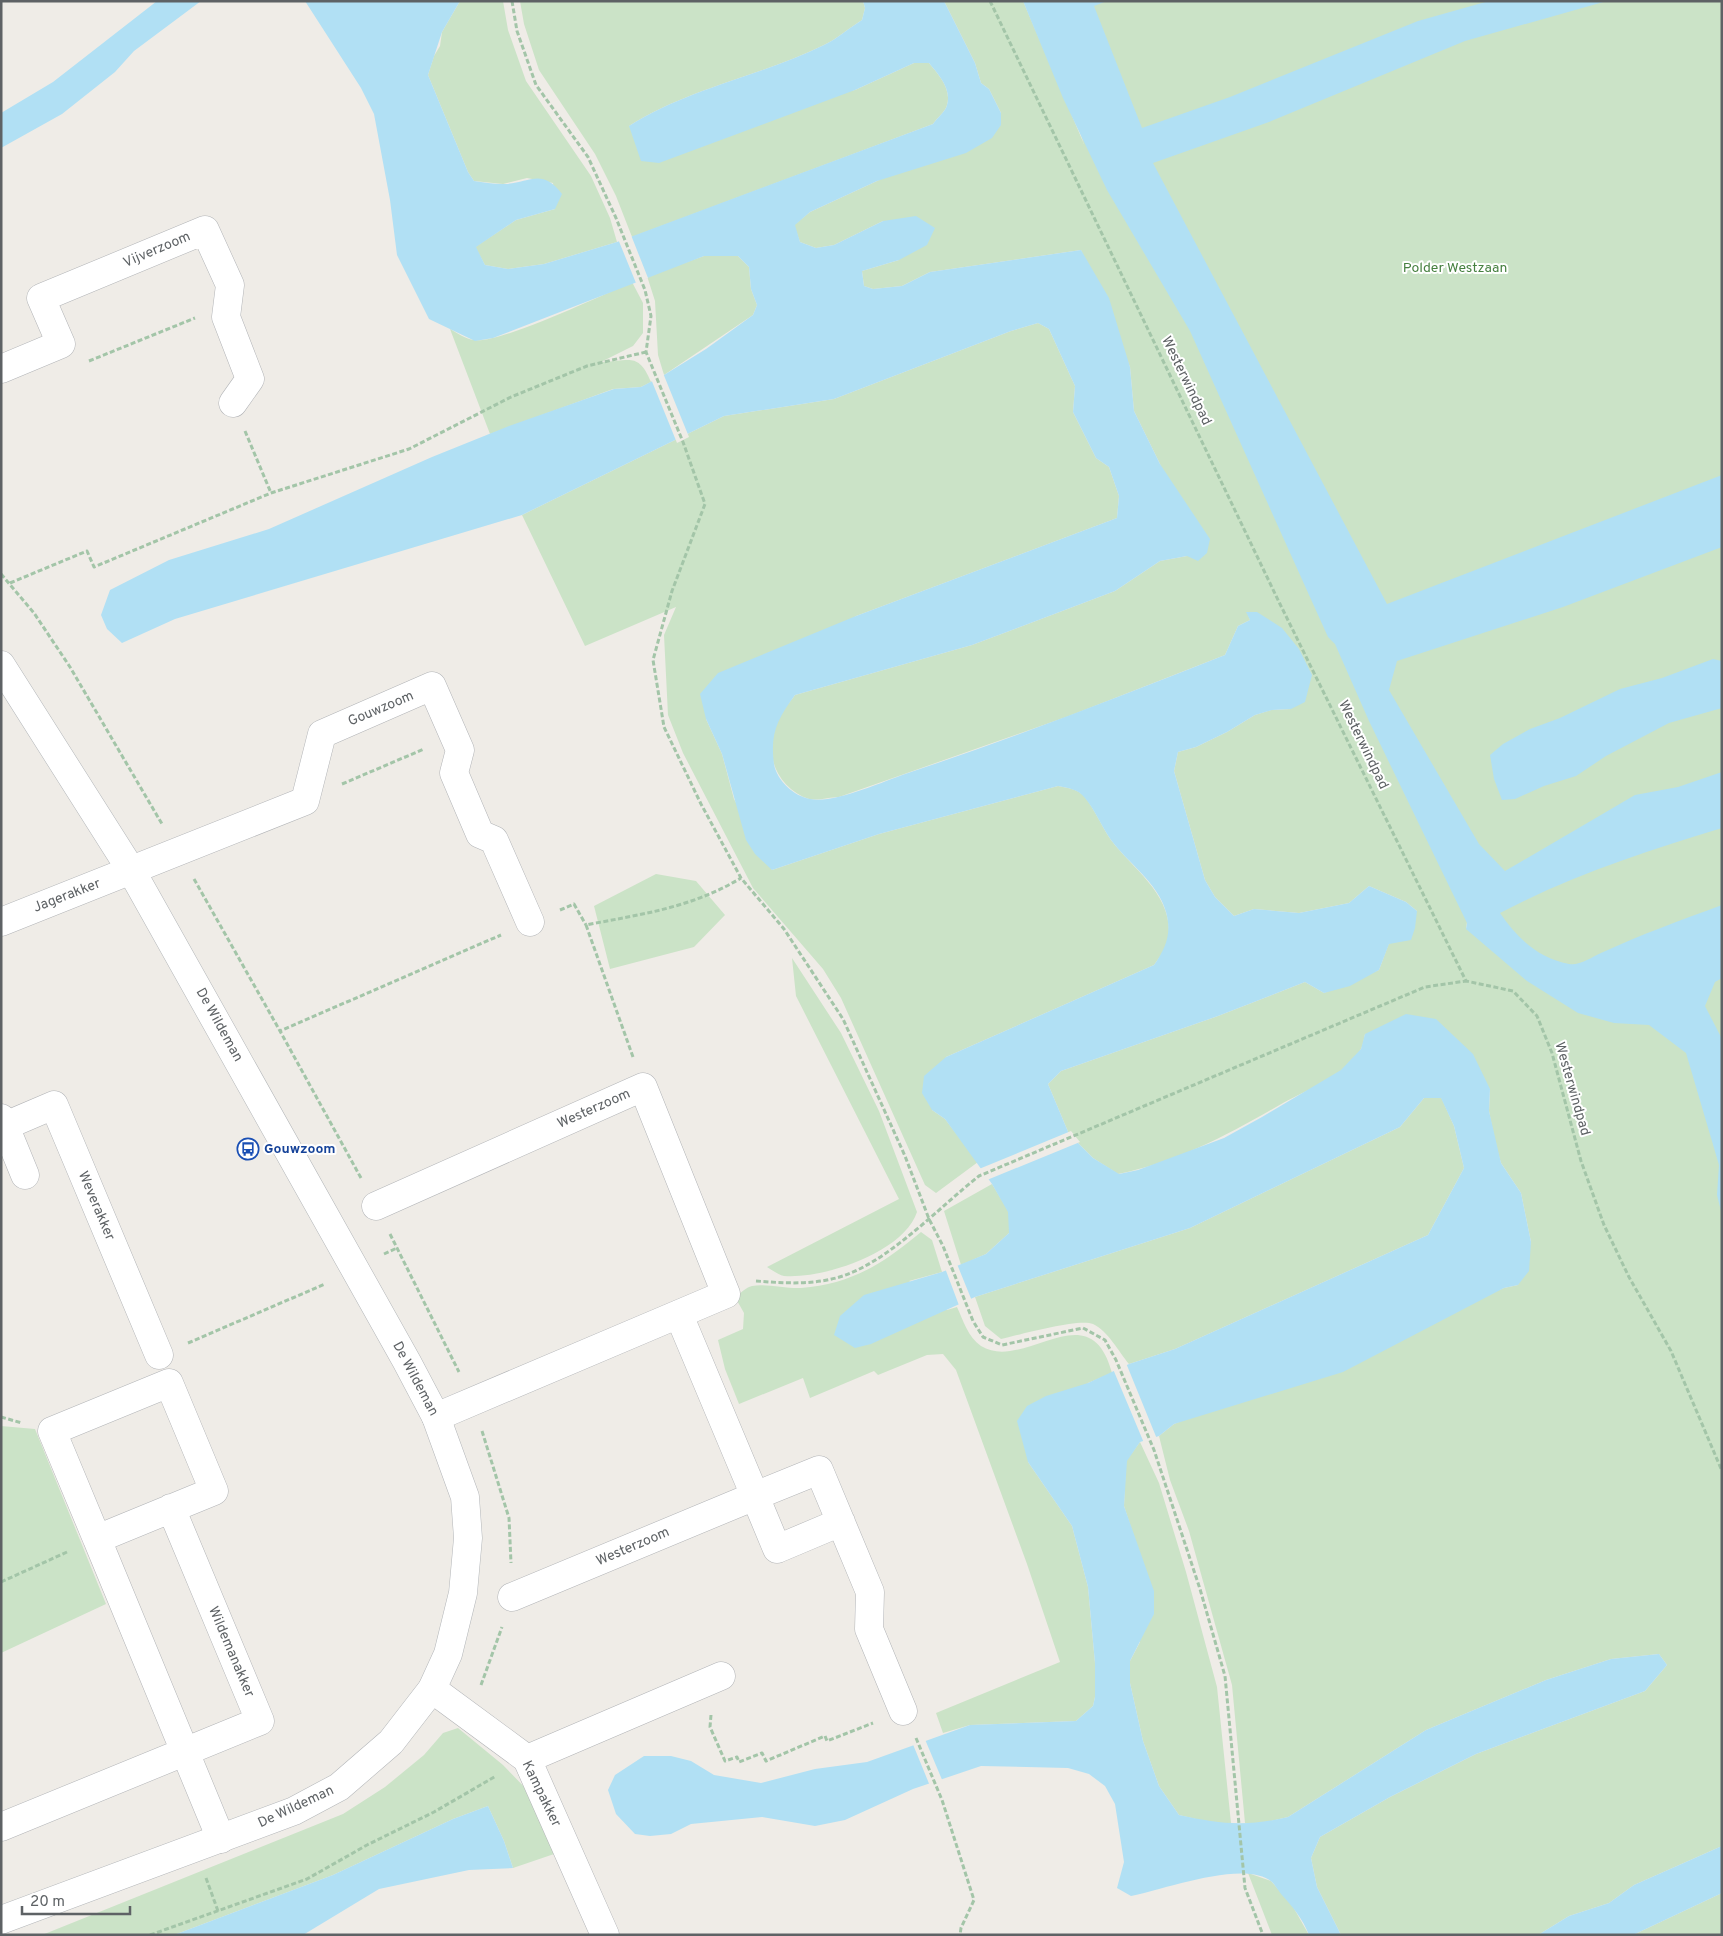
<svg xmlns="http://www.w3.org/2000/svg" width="1723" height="1936" font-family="Overpass,sans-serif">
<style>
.green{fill:#cbe3c7;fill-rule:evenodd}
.water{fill:#b1e0f4}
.pier{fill:#efece7}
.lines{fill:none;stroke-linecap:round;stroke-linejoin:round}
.street-casing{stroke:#b2b4b7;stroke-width:29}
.secondary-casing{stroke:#b3b6b9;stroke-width:29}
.path{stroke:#a3c5a8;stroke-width:3;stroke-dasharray:5 2.5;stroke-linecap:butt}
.street{stroke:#fff;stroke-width:28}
.secondary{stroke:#fff;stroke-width:28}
.labels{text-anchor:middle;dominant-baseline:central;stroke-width:4;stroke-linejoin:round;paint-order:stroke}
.street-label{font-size:14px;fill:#5e6265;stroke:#fff}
.park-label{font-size:14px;fill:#478141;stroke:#fff}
.transit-label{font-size:14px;font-weight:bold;fill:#164399;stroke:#fff;text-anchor:start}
</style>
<rect width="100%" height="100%" fill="#efece7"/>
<!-- green -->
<path class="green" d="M 460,1 L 503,1 L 508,30 L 526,81 L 591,176 L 610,218 L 617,242 L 544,264 L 508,269 L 485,265 L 475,247 L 516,220 L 555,209 L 553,183 L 527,178 L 503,184 L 474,181 L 468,172 L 428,75 L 434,56 L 440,46 L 442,32 Z
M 520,1 L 863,1 L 865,8 L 862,20 C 849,28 837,39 824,45 C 761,76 688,88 629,126 L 855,90 L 914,63 L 929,63 C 938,74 952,89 947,105 C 946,111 937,118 933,124 L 632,237 L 616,196 L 595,154 L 539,70 L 524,24 Z
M 944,1 L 1023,1 L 1084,144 L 1035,1 L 1722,1 L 1722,1846 L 1634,1885 L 1609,1903 L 1569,1916 L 1538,1935 L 1341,1935 L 1317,1887 L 1311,1858 L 1320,1837 L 1390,1797 L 1476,1754 L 1645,1691 L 1667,1665 L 1659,1654 L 1611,1659 L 1546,1680 L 1426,1730 L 1288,1817 L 1263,1823 L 1245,1823 L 1232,1685 L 1189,1531 L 1170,1480 L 1159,1436 L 1174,1424 L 1504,1288 L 1518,1285 L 1531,1242 L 1521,1193 L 1501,1163 L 1495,1143 L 1489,1111 L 1490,1089 L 1365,1034 C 1364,1039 1363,1045 1361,1049 C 1348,1074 1307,1090 1283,1103 C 1231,1133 1179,1162 1118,1174 L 1093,1158 L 1069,1134 L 1048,1084 L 1061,1071 L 1218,1016 L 1305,982 L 1324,993 L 1379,970 L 1389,943 L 1417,911 L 1406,902 L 1369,886 L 1349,903 L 1299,913 L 1254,909 L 1234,916 L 1215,897 L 1205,880 L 1174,771 L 1178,752 L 1196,747 L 1227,732 L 1255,715 L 1271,710 L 1291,709 L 1247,612 L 1250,620 L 1238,626 L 1225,655 L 1069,716 L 839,797 C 831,797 817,801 809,799 C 775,788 761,748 779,717 C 783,709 790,702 795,695 L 972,645 L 1115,591 L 1160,561 L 1187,556 L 1160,464 L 1134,411 L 1130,367 L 1081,250 L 930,272 L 902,286 L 873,289 L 864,286 L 862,271 L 899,260 L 883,221 L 834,245 L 816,248 L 800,242 L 794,225 L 810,212 L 877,181 L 1001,113 L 989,89 L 981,83 L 975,63 ZM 1472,888 L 1488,915 L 1466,929 Z
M 704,256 L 738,256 L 749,267 L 751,289 L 757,305 L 753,315 L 664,375 L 658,355 L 655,301 L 647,276 Z
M 632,282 L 643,303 L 643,333 L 633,346 L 601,362 C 629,362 638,351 651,382 L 641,387 L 613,389 L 490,434 L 450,329 C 457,333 466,339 474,340 C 497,345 605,294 632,282 Z
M 1038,323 L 1049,329 L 1075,386 L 1073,412 L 1096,458 L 1109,467 L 1119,496 L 1117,518 L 856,616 L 706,719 L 722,754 L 734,799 L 772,870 L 879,834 L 1058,786 C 1068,788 1078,789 1085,797 C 1095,810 1102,827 1111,840 C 1132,868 1169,892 1169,931 C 1170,944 1161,955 1154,965 L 946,1057 L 932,1110 L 945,1119 L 978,1162 L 936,1193 L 925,1185 L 841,998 L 823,969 L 753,888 L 683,753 L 668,715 L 664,635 L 676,607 L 585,646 L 522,515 L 724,416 L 834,399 L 1011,331 Z
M 656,874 L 696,881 L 725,915 L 694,947 L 610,969 L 594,906 Z
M 792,958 L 841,1033 L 879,1111 L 917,1212 C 904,1252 824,1279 784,1276 C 779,1275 772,1270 767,1267 L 899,1199 L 796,996 Z
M 1441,1097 L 1454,1126 L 1464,1168 L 1428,1235 L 1175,1349 L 1129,1364 C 1119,1352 1108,1331 1093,1324 C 1078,1318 1019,1335 1001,1339 L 985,1326 L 975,1297 L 1190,1228 L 1400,1127 L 1424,1098 Z
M 992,1184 L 1009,1212 L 1009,1233 L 986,1254 L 961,1265 L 944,1211 Z
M 921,1232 L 932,1240 L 942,1272 L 909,1281 L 947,1310 L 957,1307 C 963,1320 968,1337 981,1346 C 1024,1373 1090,1290 1112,1373 L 1088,1383 L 1028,1462 L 1072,1526 L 1088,1587 L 1095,1663 L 1095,1697 L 1093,1706 L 1076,1721 L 970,1725 L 943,1733 L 936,1713 L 1060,1662 L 1027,1564 L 956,1370 L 943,1354 L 927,1355 L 878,1375 L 874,1371 L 810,1398 L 803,1378 L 739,1404 L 725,1369 L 718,1340 L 743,1329 L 744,1313 L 735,1297 C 740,1294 746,1287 752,1286 C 765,1283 787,1289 801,1288 C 852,1284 884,1263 921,1232 Z
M 1,1426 L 35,1429 L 106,1604 L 1,1653 Z
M 1140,1442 L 1159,1483 L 1186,1572 L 1217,1687 L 1231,1823 L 1217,1824 L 1179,1815 L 1159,1786 L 1143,1741 L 1130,1683 L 1130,1661 L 1140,1642 L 1137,1546 L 1124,1506 L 1126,1461 Z
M 458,1728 L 503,1765 L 532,1795 L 557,1853 L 513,1868 L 504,1841 L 488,1806 L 453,1819 L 333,1875 L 174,1935 L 42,1935 L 343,1814 L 385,1787 L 424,1755 L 443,1733 Z
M 1248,1873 L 1271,1881 L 1292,1905 L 1309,1935 L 1272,1935 Z
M 1722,1893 L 1722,1935 L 1633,1935 Z"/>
<!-- water -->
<path class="water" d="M 157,1 L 201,1 L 134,51 L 115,72 L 62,114 L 1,148 L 1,113 L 53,82 Z
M 305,1 L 460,1 L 442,32 L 428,75 L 468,172 L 474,181 C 483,182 493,184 502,184 C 527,185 541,166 562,194 L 555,209 L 516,220 L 476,247 L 485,265 L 508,269 L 544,264 L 617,242 L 933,124 C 937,118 946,111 947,105 C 952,89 938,74 929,63 L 914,63 L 855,90 L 659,163 L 641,161 L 629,126 C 688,88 761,76 824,45 C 837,39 849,28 862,20 L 865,8 L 863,1 L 944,1 L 975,63 L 981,83 L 989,89 L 1001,113 L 1001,125 L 992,138 L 966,153 L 877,181 L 810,212 L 795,225 L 800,242 L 816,248 L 834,245 L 883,221 L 916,216 L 935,228 L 927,245 L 899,260 L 862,271 L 864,286 L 873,289 L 902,286 L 930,272 L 1081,250 L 1109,298 L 1130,367 L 1134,411 L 1160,464 L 1210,539 L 1207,553 L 1198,561 L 1187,556 L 1160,561 L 1115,591 L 972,645 L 795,695 C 777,720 770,733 774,764 C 777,781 794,796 810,799 C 833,804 882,782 905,774 C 1013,738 1119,697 1225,655 L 1238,626 L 1250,620 L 1246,612 L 1257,612 L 1282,628 L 1299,649 L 1312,675 L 1305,702 L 1291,709 L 1272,710 L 1255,715 L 1227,732 L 1196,747 L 1178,752 L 1174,771 L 1205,880 L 1215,897 L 1234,916 L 1254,909 L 1299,913 L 1349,903 L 1369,886 L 1406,902 L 1417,911 L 1415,928 L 1411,940 L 1389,944 L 1379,970 L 1350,986 L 1324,993 L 1305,982 L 1218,1016 L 1061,1071 L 1048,1084 L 1069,1134 L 1093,1158 L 1119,1174 L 1138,1170 L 1224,1138 L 1262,1117 L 1341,1070 L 1361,1049 L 1365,1034 L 1406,1014 L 1436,1019 L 1473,1054 L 1490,1089 L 1489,1111 L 1501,1163 L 1521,1193 L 1531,1242 L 1529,1271 L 1518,1285 L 1504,1288 L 1343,1372 L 1174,1424 L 1159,1436 L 1140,1442 L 1127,1461 L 1124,1506 L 1154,1591 L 1154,1614 L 1130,1661 L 1130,1683 L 1143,1741 L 1159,1786 L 1179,1815 C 1220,1824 1247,1827 1288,1817 L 1426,1730 L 1546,1680 L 1611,1659 L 1659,1654 L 1667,1665 L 1645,1691 L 1476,1754 L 1390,1797 L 1320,1837 L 1311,1858 L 1317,1887 L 1341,1935 L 1309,1935 C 1303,1919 1292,1906 1281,1894 C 1278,1890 1275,1885 1272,1882 C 1244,1859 1164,1890 1131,1896 L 1117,1888 L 1124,1862 L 1115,1804 L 1105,1786 L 1089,1774 L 1068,1768 L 981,1766 L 913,1789 L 845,1820 L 815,1826 L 762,1817 L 691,1824 L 671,1834 L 650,1836 L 635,1834 L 616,1814 L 608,1790 L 615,1775 L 644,1756 L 671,1756 L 691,1761 L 714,1775 L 761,1783 L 815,1769 L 867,1762 L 970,1725 L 1076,1721 L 1093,1706 L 1095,1697 L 1095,1663 L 1088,1587 L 1072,1526 L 1028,1462 L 1017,1421 L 1027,1406 L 1046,1396 L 1088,1383 L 1129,1364 L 1175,1349 L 1428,1235 L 1464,1168 L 1454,1126 L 1441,1098 L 1424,1098 L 1400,1127 L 1190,1228 L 975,1297 L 871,1344 L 855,1348 L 834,1335 L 840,1316 L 864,1295 L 942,1272 L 986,1254 L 1009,1233 L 1008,1212 L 992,1184 L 945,1119 L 932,1110 L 922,1093 L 924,1076 L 946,1057 L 1154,965 C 1166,948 1172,933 1166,912 C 1158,883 1128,863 1111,840 C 1102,827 1095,810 1085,798 C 1078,789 1068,788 1058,786 L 879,834 L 772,870 L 755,854 L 746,840 L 722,754 L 706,719 L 700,694 L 718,673 L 856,616 L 1117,518 L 1119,496 L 1109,467 L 1096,458 L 1073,412 L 1075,386 L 1049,329 L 1038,323 L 1011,331 L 834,399 L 724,416 L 522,515 L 175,619 L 122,643 L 107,629 L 101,615 L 110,590 L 169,560 L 269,529 L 432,457 L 509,426 L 614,389 L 641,387 L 664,375 L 706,349 L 753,315 L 757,305 L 751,289 L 749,267 L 738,256 L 704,256 L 493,338 L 475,341 L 429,319 L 397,255 L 390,200 L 374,114 L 361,88 Z
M 1023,1 L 1107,1 L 1094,6 L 1142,128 L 1230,97 L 1418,21 L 1489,1 L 1607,1 L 1465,41 L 1269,122 L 1153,163 L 1387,604 L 1722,475 L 1722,547 L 1563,607 L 1397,661 L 1389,690 L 1479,844 L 1505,871 L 1635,795 L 1678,787 L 1722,772 L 1722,828 C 1646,851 1570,876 1500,913 C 1517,938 1538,958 1569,964 C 1579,966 1592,957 1601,953 C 1640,935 1681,920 1722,905 L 1722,978 L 1715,982 L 1705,1006 L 1722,1039 L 1722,1215 L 1717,1195 L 1719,1165 L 1686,1053 L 1649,1025 L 1614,1023 L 1578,1013 L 1527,981 L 1466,929 L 1467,923 L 1369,721 L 1335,644 L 1328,637 L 1190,331 L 1107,190 L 1063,98 Z
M 1713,659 L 1722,661 L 1722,708 L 1669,723 L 1606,756 L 1576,776 L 1544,786 L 1515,799 L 1502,800 L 1494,779 L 1490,755 L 1503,744 L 1530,729 L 1560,718 L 1620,689 L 1662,678 Z
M 488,1806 L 504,1841 L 513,1868 L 469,1870 L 379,1889 L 303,1935 L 174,1935 L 333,1875 L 453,1819 Z
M 1722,1846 L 1722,1893 L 1633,1935 L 1538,1935 L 1569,1916 L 1609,1903 L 1634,1885 Z"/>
<!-- pier -->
<path class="pier" d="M 631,235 L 648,278 L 636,283 L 618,239 Z
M 663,373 L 689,437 L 677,443 L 651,379 Z
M 1071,1131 L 1080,1142 L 987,1180 L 979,1169 Z
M 957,1264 L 972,1301 L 960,1308 L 945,1268 Z
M 1126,1363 L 1157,1439 L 1144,1443 L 1113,1369 Z
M 924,1737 L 943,1782 L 930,1786 L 912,1742 Z"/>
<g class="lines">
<!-- street casing -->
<g class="street-casing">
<path id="street" d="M 1,369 L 61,344 L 41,298 L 205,230 L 230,285 L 226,317 L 250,379 L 233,403
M 1,922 L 305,801 L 322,734 L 432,686 L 460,750 L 454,773 L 480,834 L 494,840 L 530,922
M 1,1118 L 5,1126 L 54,1105 L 159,1355
M 5,1126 L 25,1175
M 376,1206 L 643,1087 L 726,1294 L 436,1417
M 679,1315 L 755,1496 L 819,1470 L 870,1592 L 869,1629 L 903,1711
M 169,1383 L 214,1491 L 97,1539 L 52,1431 Z
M 97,1539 L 221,1839
M 512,1597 L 755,1496 L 777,1549 L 841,1522
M 432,1689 L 527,1759 L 605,1935
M 527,1759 L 721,1676
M 1,1827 L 260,1721 L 171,1508"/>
</g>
<!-- secondary casing -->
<g class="secondary-casing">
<path id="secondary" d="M 1,665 L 131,870 L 407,1362 L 436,1417 L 465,1497 L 468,1538 L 463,1593 L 448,1654 L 432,1689 L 391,1742 L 339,1787 L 294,1811 L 1,1920"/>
</g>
<!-- path -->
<path class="path" d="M 512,1 L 517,31 L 536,85 L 588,157 L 616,218 L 645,290 L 651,316 L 646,352 L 683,442 L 705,504 L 672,591 L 653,660 L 664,727 L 701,804 L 741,878 L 784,929 L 843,1019 L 905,1156 L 929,1219 L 943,1246 L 973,1321 L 983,1337 L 1002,1345 L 1083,1328 L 1105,1340 L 1116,1360 L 1154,1450 L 1200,1589 L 1225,1676 L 1245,1888 L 1263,1935
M 990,1 L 1280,604 L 1466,981 L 1513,991 L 1537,1016 L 1552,1053 L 1581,1161 L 1604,1225 L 1629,1277 L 1671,1351 L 1722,1471
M 89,361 L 195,318
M 245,431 L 271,493
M 1,574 L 34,613 L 70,667 L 162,824
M 10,583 L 87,551 L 94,567 L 271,493 L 409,449 L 511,397 L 587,366 L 646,352
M 342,784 L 424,749
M 194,879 L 280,1031
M 560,910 L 574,904 L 586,925
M 633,1057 L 586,925 C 642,914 691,908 741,878
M 361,1178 L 280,1031 L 501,935
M 390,1234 L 459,1372
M 384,1254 L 397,1248
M 756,1281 C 782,1283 809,1285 836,1278 C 886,1265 938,1208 979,1176 L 1425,987 L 1466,981
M 188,1343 L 325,1284
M 1,1417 L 22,1423
M 482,1431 L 509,1518 L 511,1563
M 1,1582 L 67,1552
M 481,1685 L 502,1627
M 711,1715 L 710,1727 L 725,1761 L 737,1757 L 739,1762 L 762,1753 L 766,1761 L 825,1736 L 827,1741 L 873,1723
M 916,1738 L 942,1800 L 974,1900 L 961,1928 L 960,1935
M 206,1878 L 218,1911
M 150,1935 L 307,1879 L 367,1845 L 434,1812 L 496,1776"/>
<!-- street -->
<use href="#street" class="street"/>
<!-- secondary -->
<use href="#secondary" class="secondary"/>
</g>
<!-- icons -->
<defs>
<g id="bus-ring" transform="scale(1.125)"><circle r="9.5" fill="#fff" stroke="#1a4fb4" stroke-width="1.5"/><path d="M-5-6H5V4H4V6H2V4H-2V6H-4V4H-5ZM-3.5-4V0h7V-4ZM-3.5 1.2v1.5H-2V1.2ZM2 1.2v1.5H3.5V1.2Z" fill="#1a4fb4"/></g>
</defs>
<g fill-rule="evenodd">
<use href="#bus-ring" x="248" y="1149"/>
</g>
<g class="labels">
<!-- street labels -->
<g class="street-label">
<text transform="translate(157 250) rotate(-23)">Vijverzoom</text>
<text transform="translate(1186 381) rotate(64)">Westerwindpad</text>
<text transform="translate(381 709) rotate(-23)">Gouwzoom</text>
<text transform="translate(1363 745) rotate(64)">Westerwindpad</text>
<text transform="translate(67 896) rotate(-21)">Jagerakker</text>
<text transform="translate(219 1025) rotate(61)">De Wildeman</text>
<text transform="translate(1572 1089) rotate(74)">Westerwindpad</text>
<text transform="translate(594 1109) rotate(-24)">Westerzoom</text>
<text transform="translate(96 1206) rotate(67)">Weverakker</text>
<text transform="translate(415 1379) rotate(62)">De Wildeman</text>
<text transform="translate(633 1547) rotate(-23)">Westerzoom</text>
<text transform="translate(231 1652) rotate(67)">Wildemanakker</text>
<text transform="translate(541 1794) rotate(64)">Kampakker</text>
<text transform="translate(296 1807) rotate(-25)">De Wildeman</text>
</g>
<!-- park labels -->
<g class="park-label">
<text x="1455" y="268">Polder Westzaan</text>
</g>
<!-- transit labels -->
<g class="transit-label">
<text x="264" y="1149">Gouwzoom</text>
</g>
</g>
<!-- border -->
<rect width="1723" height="1936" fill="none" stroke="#5e6265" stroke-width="5"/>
<!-- scale -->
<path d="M22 1906v8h108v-8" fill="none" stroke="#5e6265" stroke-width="2.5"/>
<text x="30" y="1906" font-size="15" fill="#5e6265" stroke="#ffffff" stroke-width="4" paint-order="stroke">20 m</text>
</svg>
